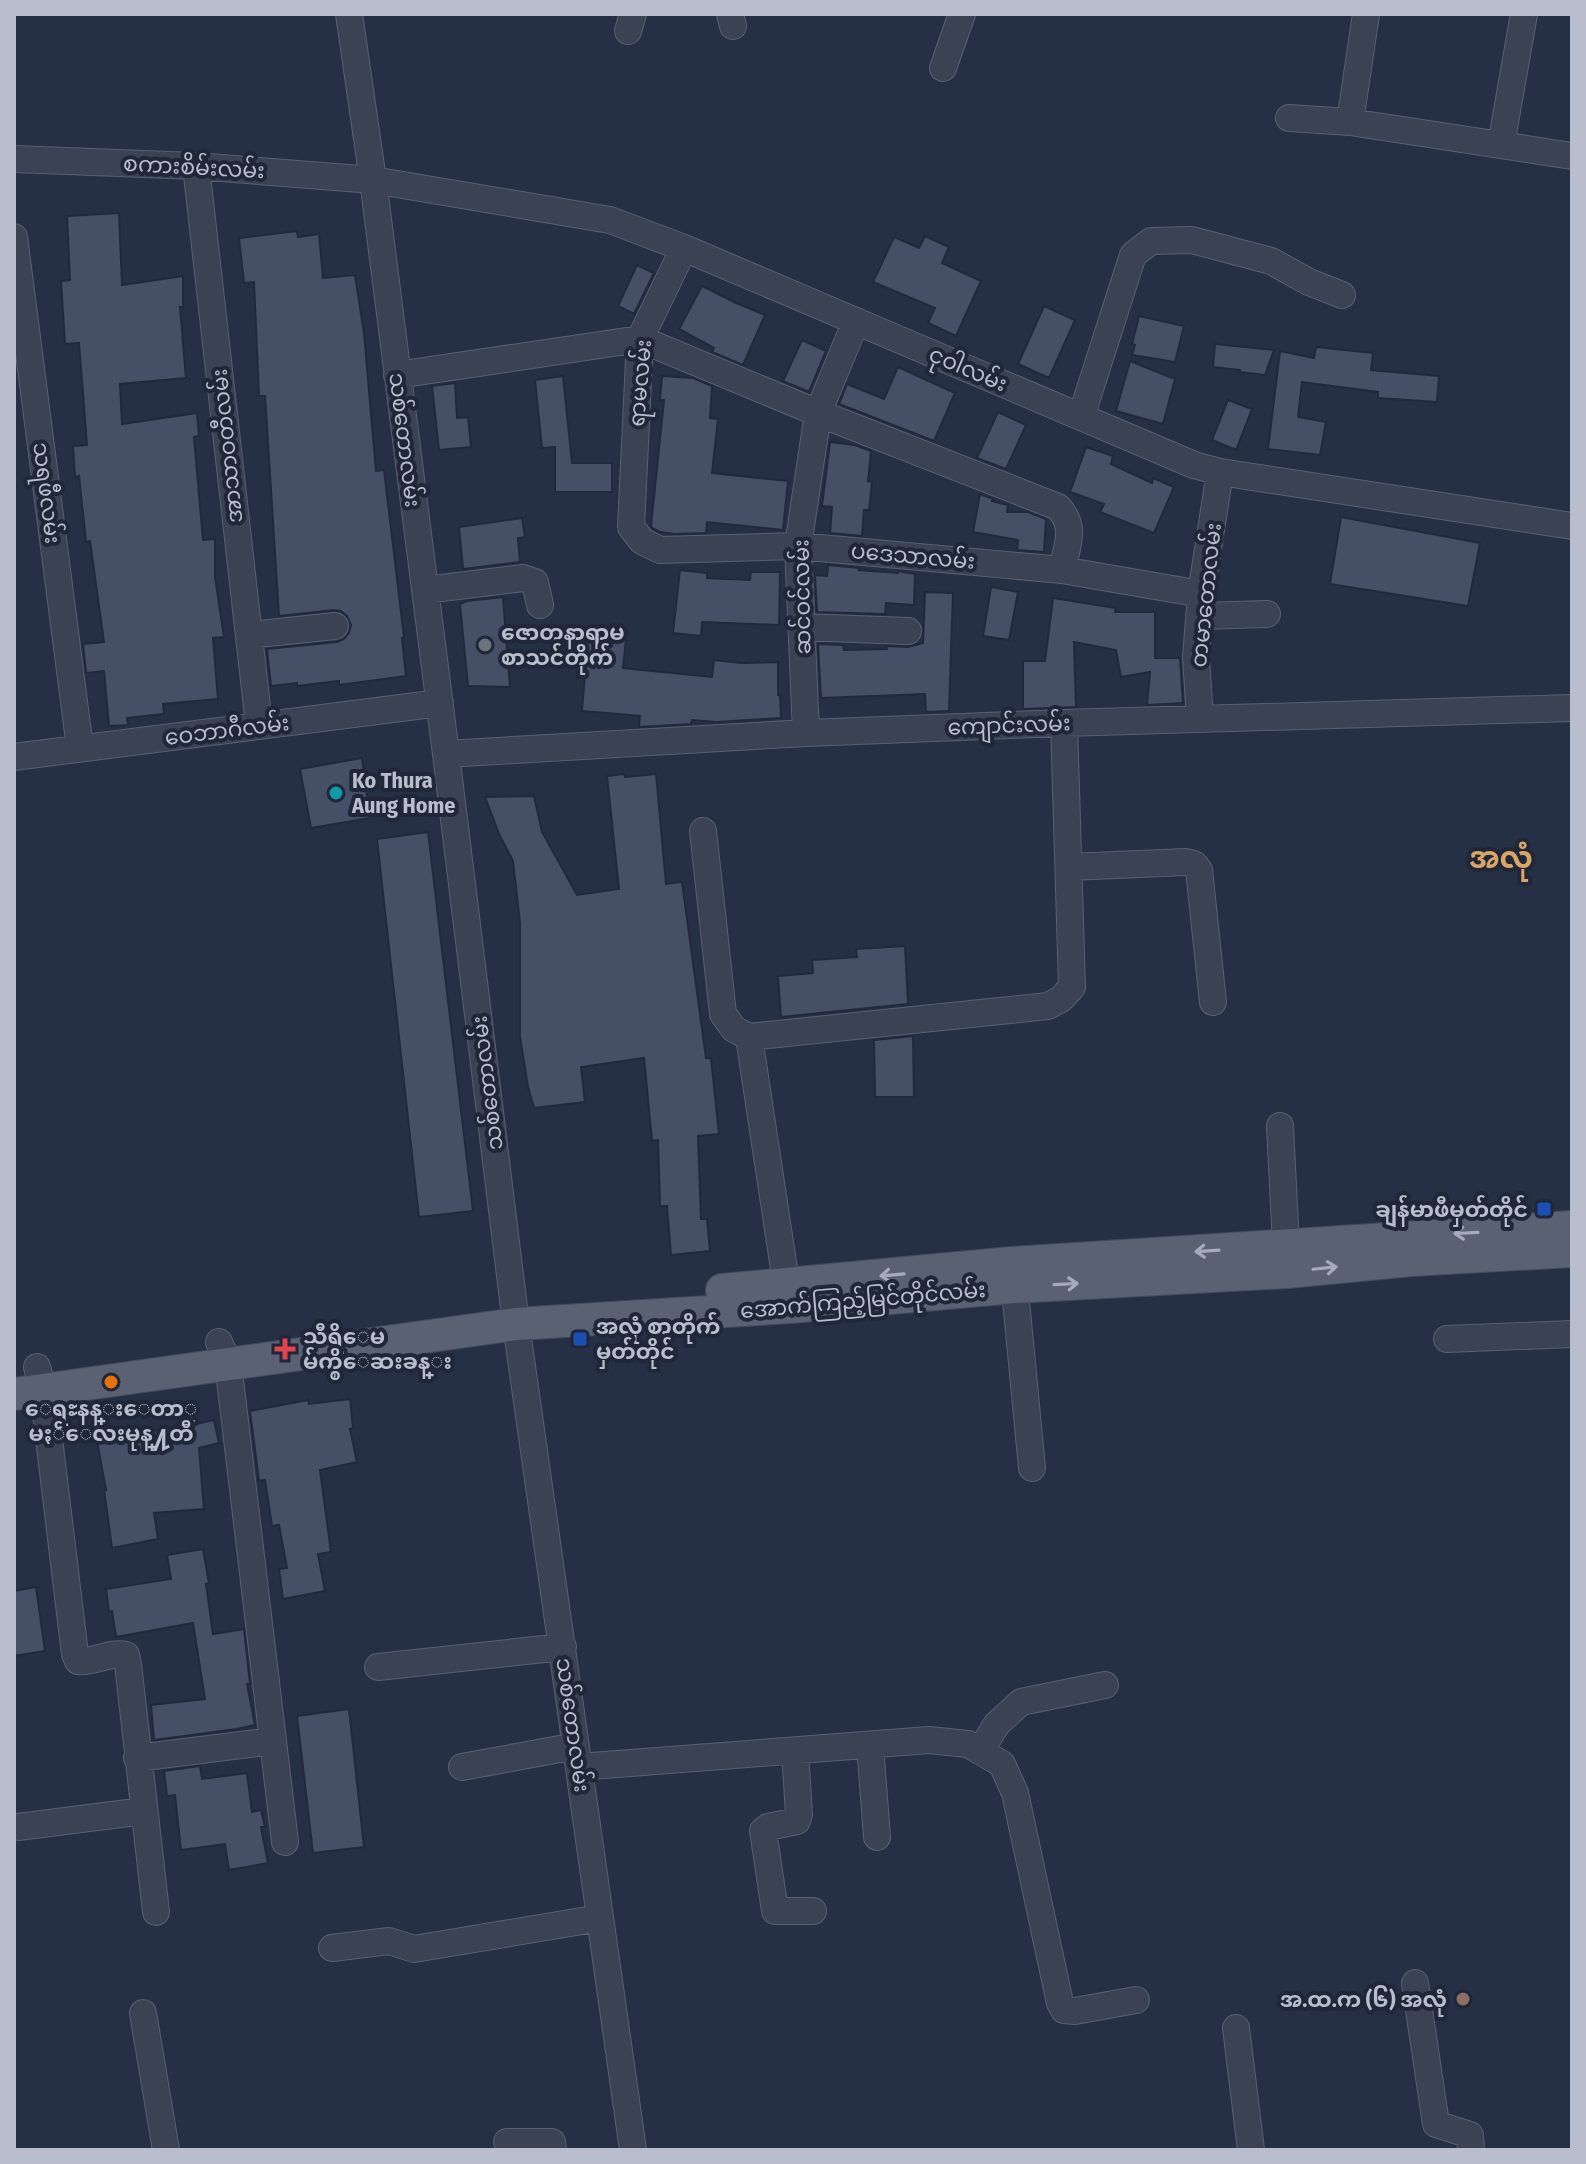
<svg xmlns="http://www.w3.org/2000/svg" width="1586" height="2164" font-family="'Fira Sans Condensed','Noto Sans Myanmar',sans-serif">
<style>
.building{fill:#454f66;stroke:#21293b;stroke-width:2}
.lines{fill:none;stroke-linecap:round;stroke-linejoin:round}
.minor-casing{stroke:#596071;stroke-width:28}
.major-casing{stroke:#454b5d;stroke-width:34}
.minor{stroke:#3b4253;stroke-width:26}
.major{stroke:#596173;stroke-width:32}
.oneway{stroke:#a5abbb}
.worship-dot{fill:#6b7280;stroke:#1f2739;stroke-width:3}
.culture-dot{fill:#0f9aa8;stroke:#1f2739;stroke-width:3}
.transit-dot{fill:#1a4fb4;stroke:#1f2739;stroke-width:3}
.health-dot{fill:#e0444e;stroke:#1f2739;stroke-width:3}
.food-dot{fill:#e8710a;stroke:#1f2739;stroke-width:3}
.education-dot{fill:#8d6e63;stroke:#1f2739;stroke-width:3}
.labels{text-anchor:middle;dominant-baseline:central;stroke-width:8;stroke-linejoin:round;paint-order:stroke}
.street-label{font-size:22px;fill:#b8becd;stroke:#1f2739}
.poi-label{font-size:22px;font-weight:bold;fill:#b8becd;stroke:#1f2739;text-anchor:start}
.district-label{font-size:30px;font-weight:bold;fill:#d9a567;stroke:#1f2739}
</style>
<rect width="100%" height="100%" fill="#263044"/>
<!-- building -->
<path class="building" d="M 119,213 L 122,285 L 183,276 L 183,307 L 180,307 L 186,378 L 120,384 L 122,424 L 197,413 L 199,436 L 194,437 L 203,540 L 215,539 L 215,577 L 224,637 L 213,638 L 218,699 L 163,704 L 164,714 L 127,718 L 128,725 L 109,726 L 104,671 L 86,673 L 83,644 L 104,642 L 90,541 L 86,542 L 79,476 L 75,477 L 73,446 L 87,445 L 79,343 L 65,344 L 61,281 L 70,280 L 67,216 Z
M 297,231 L 298,237 L 319,234 L 323,278 L 355,275 L 364,333 L 376,471 L 384,470 L 404,637 L 402,638 L 406,676 L 339,685 L 339,681 L 297,686 L 297,683 L 271,686 L 267,649 L 337,642 L 344,639 L 349,633 L 351,625 L 347,616 L 341,611 L 334,610 L 279,616 L 265,396 L 259,396 L 254,282 L 244,283 L 239,238 Z
M 925,236 L 949,247 L 942,263 L 981,281 L 956,336 L 928,323 L 935,308 L 873,282 L 894,237 L 919,248 Z
M 637,265 L 654,273 L 634,314 L 618,306 Z
M 702,286 L 734,302 L 765,315 L 743,365 L 712,352 L 714,348 L 679,329 Z
M 1044,306 L 1075,320 L 1049,378 L 1018,364 Z
M 1139,316 L 1184,326 L 1175,362 L 1132,355 L 1135,345 L 1132,344 Z
M 802,340 L 826,351 L 809,392 L 783,381 Z
M 1215,344 L 1274,350 L 1265,375 L 1239,372 L 1240,370 L 1213,367 Z
M 1316,347 L 1373,353 L 1371,370 L 1439,376 L 1437,402 L 1378,398 L 1378,392 L 1302,382 L 1298,417 L 1326,422 L 1320,455 L 1268,449 L 1280,351 L 1314,358 Z
M 1130,361 L 1175,379 L 1163,424 L 1116,411 Z
M 898,367 L 955,393 L 934,441 L 839,404 L 847,384 L 884,399 Z
M 563,376 L 572,463 L 612,463 L 612,492 L 555,492 L 555,447 L 542,448 L 535,380 Z
M 662,376 L 693,378 L 712,386 L 710,418 L 718,419 L 712,473 L 788,481 L 783,530 L 707,522 L 706,533 L 675,534 L 660,532 L 652,528 L 651,526 L 664,400 L 660,400 Z
M 455,383 L 457,418 L 468,417 L 471,447 L 439,450 L 432,386 Z
M 1228,400 L 1252,409 L 1236,450 L 1212,440 Z
M 998,412 L 1026,425 L 1006,469 L 977,458 Z
M 830,442 L 855,445 L 871,451 L 868,481 L 872,482 L 869,510 L 864,510 L 862,536 L 830,533 L 832,507 L 822,506 Z
M 1086,447 L 1113,456 L 1111,464 L 1152,483 L 1153,478 L 1174,487 L 1154,533 L 1100,512 L 1104,504 L 1070,492 Z
M 980,494 L 993,499 L 992,501 L 1008,505 L 1007,512 L 1028,512 L 1046,519 L 1044,552 L 1017,550 L 1018,540 L 973,532 Z
M 1341,517 L 1480,543 L 1468,606 L 1330,584 Z
M 522,518 L 525,537 L 518,538 L 520,562 L 463,569 L 459,527 Z
M 828,565 L 860,568 L 859,570 L 898,573 L 898,571 L 915,574 L 914,605 L 886,603 L 885,614 L 817,612 L 815,575 L 827,576 Z
M 680,570 L 707,573 L 707,578 L 750,580 L 751,572 L 780,572 L 779,625 L 702,622 L 701,636 L 673,633 Z
M 991,587 L 1018,592 L 1009,640 L 983,636 Z
M 925,592 L 953,593 L 949,711 L 926,712 L 925,694 L 821,698 L 818,644 L 843,645 L 844,650 L 887,649 L 886,646 L 908,647 L 923,643 Z
M 503,597 L 510,687 L 468,686 L 460,604 L 467,601 Z
M 1053,598 L 1116,608 L 1115,612 L 1155,612 L 1155,658 L 1180,658 L 1183,703 L 1147,705 L 1150,672 L 1121,677 L 1116,650 L 1074,642 L 1076,707 L 1023,709 L 1023,661 L 1045,661 Z
M 585,627 L 627,630 L 623,668 L 712,677 L 714,660 L 741,663 L 778,662 L 778,695 L 780,695 L 781,718 L 717,722 L 692,720 L 691,724 L 639,727 L 640,716 L 582,711 L 586,661 L 582,661 Z
M 362,758 L 370,818 L 311,828 L 300,769 Z
M 624,774 L 625,777 L 656,774 L 666,884 L 682,882 L 706,1058 L 711,1058 L 719,1134 L 698,1136 L 701,1219 L 707,1219 L 710,1251 L 671,1255 L 667,1206 L 660,1206 L 658,1140 L 652,1141 L 644,1058 L 581,1067 L 585,1102 L 534,1108 L 528,1087 L 520,1037 L 520,923 L 513,861 L 499,834 L 485,797 L 534,796 L 542,832 L 577,895 L 619,889 L 607,776 Z
M 428,832 L 473,1211 L 419,1217 L 377,839 Z
M 905,946 L 908,1004 L 781,1017 L 778,976 L 813,973 L 812,960 L 857,957 L 856,949 Z
M 913,1036 L 914,1097 L 875,1097 L 874,1040 Z
M 350,1399 L 353,1428 L 350,1429 L 357,1462 L 320,1470 L 331,1552 L 318,1554 L 325,1591 L 283,1599 L 279,1569 L 287,1568 L 279,1525 L 272,1526 L 265,1480 L 259,1481 L 250,1411 L 308,1400 L 309,1404 Z
M 214,1420 L 219,1443 L 199,1448 L 204,1509 L 154,1513 L 158,1539 L 112,1548 L 104,1490 L 106,1490 L 97,1441 L 164,1429 L 164,1431 Z
M 203,1549 L 209,1583 L 206,1584 L 213,1634 L 244,1629 L 250,1684 L 247,1684 L 255,1725 L 237,1729 L 154,1740 L 151,1705 L 205,1699 L 193,1623 L 116,1637 L 112,1611 L 109,1612 L 106,1589 L 171,1579 L 167,1555 Z
M 36,1587 L 45,1651 L 14,1656 L 14,1591 Z
M 349,1709 L 364,1847 L 313,1853 L 297,1716 Z
M 200,1766 L 202,1779 L 247,1773 L 252,1812 L 261,1810 L 265,1827 L 261,1827 L 268,1863 L 229,1870 L 225,1844 L 181,1850 L 175,1795 L 167,1796 L 164,1771 Z"/>
<g class="lines">
<!-- minor casing -->
<g class="minor-casing">
<path id="minor" d="M 349,14 L 373,180 L 446,754 L 516,1324 L 633,2150
M 730,14 L 733,26
M 628,31 L 633,14
M 943,68 L 962,14
M 1289,118 L 1350,122 L 1572,156
M 1350,122 L 1366,14
M 1501,145 L 1524,14
M 14,159 L 196,166 L 373,180 L 610,220 L 684,248 L 1194,465 L 1220,472 L 1572,526
M 196,166 L 259,725
M 14,237 L 80,748
M 684,248 L 640,339 L 631,527 L 642,541 L 660,550 L 798,546 L 1062,570 L 1201,594
M 397,375 L 640,339 L 818,413 L 1058,507 C 1077,527 1067,545 1062,570
M 1081,417 L 1133,255 L 1151,241 L 1192,240 L 1271,261 L 1309,282 L 1342,295
M 425,590 L 523,578 L 535,582 L 540,605
M 1201,616 L 1267,614
M 802,627 L 908,631
M 249,635 L 335,626
M 1200,719 L 1196,657 L 1201,594 L 1220,472
M 806,733 L 798,546 L 818,413 L 856,321
M 446,754 L 806,733 L 1064,723 L 1572,708
M 14,757 L 440,703
M 703,831 L 723,1014 L 734,1029 L 749,1037 L 1048,1006 L 1061,999 L 1072,987 L 1064,723
M 1069,867 L 1186,862 L 1194,864 L 1199,870 L 1213,1002
M 749,1037 L 789,1302
M 1280,1126 L 1287,1266
M 1013,1269 L 1032,1468
M 1447,1339 L 1572,1334
M 219,1342 L 228,1363 L 285,1842
M 37,1367 L 43,1389 L 75,1654 L 78,1661 C 94,1663 110,1651 126,1655 L 128,1664 L 156,1912
M 378,1667 L 563,1647
M 870,1745 L 877,1837
M 795,1751 L 799,1814 L 797,1821 L 768,1827 L 763,1831 L 764,1837 L 775,1911 L 813,1911
M 980,1751 L 997,1724 L 1021,1702 L 1105,1685
M 137,1758 L 273,1741
M 462,1767 L 576,1746
M 579,1767 L 929,1740 L 968,1744 L 1002,1764 L 1015,1793 L 1060,2003 L 1064,2010 L 1075,2011 L 1136,2000
M 18,1827 L 144,1811
M 332,1948 L 389,1941 L 414,1949 L 600,1918
M 1415,1983 L 1436,2124 L 1470,2135 L 1471,2150
M 143,2013 L 166,2150
M 1236,2028 L 1251,2150
M 507,2142 L 552,2142 L 553,2150"/>
</g>
<!-- major casing -->
<g class="major-casing">
<path id="major" d="M 722,1290 L 1012,1263 L 1572,1227
M 14,1394 L 516,1324 L 790,1307 L 1014,1287 L 1287,1272 L 1411,1260 L 1572,1251"/>
</g>
<!-- minor -->
<use href="#minor" class="minor"/>
<!-- major -->
<use href="#major" class="major"/>
</g>
<!-- one-way arrows -->
<defs><path id="oneway-shaft" d="M-6 0H5M1.5-3L5.5 0L1.5 3" fill="none" stroke-width="1.6" stroke-linecap="round" stroke-linejoin="round" transform="scale(2)"/></defs>
<g class="oneway">
<use href="#oneway-shaft" transform="translate(1466 1233) rotate(177)"/>
<use href="#oneway-shaft" transform="translate(1207 1251) rotate(176)"/>
<use href="#oneway-shaft" transform="translate(1325 1268) rotate(-6)"/>
<use href="#oneway-shaft" transform="translate(892 1275) rotate(175)"/>
<use href="#oneway-shaft" transform="translate(1066 1284) rotate(-3)"/>
</g>
<!-- markers -->
<circle class="worship-dot" cx="485" cy="645" r="8"/>
<circle class="culture-dot" cx="336" cy="793" r="8"/>
<g class="transit-dot">
<rect x="1536" y="1201" width="16" height="16" rx="4"/>
<rect x="572" y="1331" width="16" height="16" rx="4"/>
</g>
<path class="health-dot" d="M281 1337h8v8h8v8h-8v8h-8v-8h-8v-8h8z"/>
<circle class="food-dot" cx="111" cy="1382" r="8"/>
<circle class="education-dot" cx="1463" cy="1999" r="8"/>
<g class="labels">
<!-- street labels -->
<g class="street-label">
<text transform="translate(194 167) rotate(3)">စကားစိမ်းလမ်း</text>
<text transform="translate(968 369) rotate(23)">ငုဝါလမ်း</text>
<text transform="translate(640 383) rotate(-85)">ရာမလမ်း</text>
<text transform="translate(405 440) rotate(83)">သစ်တောလမ်း</text>
<text transform="translate(227 446) rotate(-96)">အာသာဝတီလမ်း</text>
<text transform="translate(47 493) rotate(83)">သရဖီလမ်း</text>
<text transform="translate(913 556) rotate(5)">ပဒေသာလမ်း</text>
<text transform="translate(1206 595) rotate(-84)">တမာတောလမ်း</text>
<text transform="translate(802 597) rotate(-91)">ဆင်ဝင်လမ်း</text>
<text transform="translate(1009 725) rotate(-2)">ကျောင်းလမ်း</text>
<text transform="translate(227 730) rotate(-7)">ဝေဘာဂီလမ်း</text>
<text transform="translate(487 1083) rotate(-97)">သစ်တောလမ်း</text>
<text transform="translate(863 1300) rotate(-5)">အောက်ကြည့်မြင်တိုင်လမ်း</text>
<text transform="translate(573 1725) rotate(82)">သစ်တောလမ်း</text>
</g>
<!-- poi labels -->
<g class="poi-label">
<text x="501" y="632">ဇောတနာရာမ<tspan x="501" dy="25">စာသင်တိုက်</tspan></text>
<text x="352" y="780">Ko Thura<tspan x="352" dy="25">Aung Home</tspan></text>
<text x="1528" y="1209" text-anchor="end">ချန်မာဖီမှတ်တိုင်</text>
<text x="596" y="1326">အလုံ စာတိုက်<tspan x="596" dy="25">မှတ်တိုင်</tspan></text>
<text x="303" y="1336">သီရိေမ<tspan x="303" dy="25">မ်က္စိေဆးခန္း</tspan></text>
<text x="111" y="1408" text-anchor="middle">ေရႊနန္းေတာ္<tspan x="111" dy="25">မႏၲေလးမုန္႔တီ</tspan></text>
<text x="1447" y="1999" text-anchor="end">အ.ထ.က (၆) အလုံ</text>
</g>
<!-- district labels -->
<g class="district-label">
<text x="1501" y="858">အလုံ</text>
</g>
</g>
<!-- border -->
<rect width="1586" height="2164" fill="none" stroke="#b8becd" stroke-width="32"/>
</svg>
